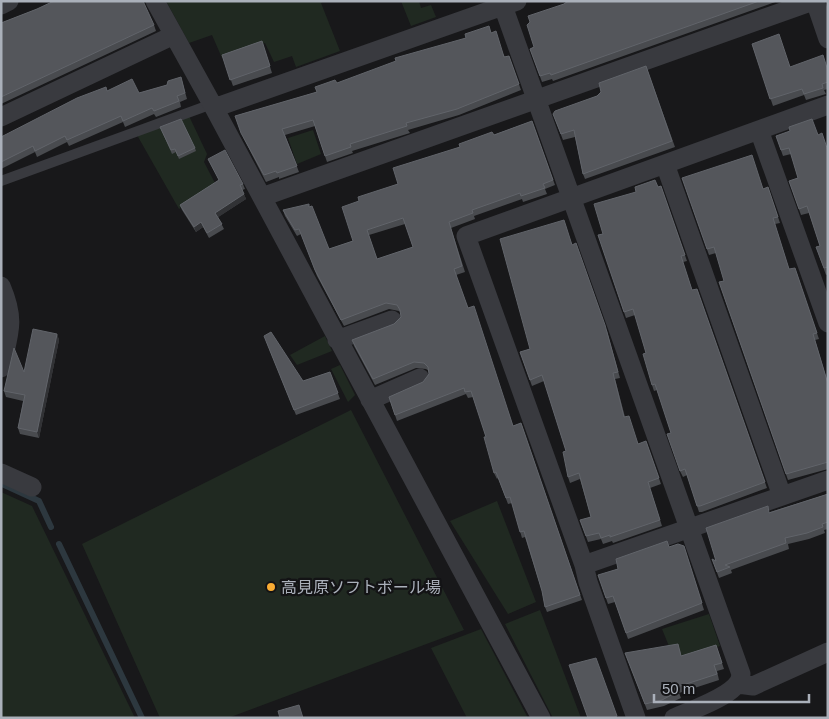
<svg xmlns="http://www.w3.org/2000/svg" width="829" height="719" viewBox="0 0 829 719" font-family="Helvetica,'Noto Sans JP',sans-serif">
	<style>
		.green { fill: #202921 }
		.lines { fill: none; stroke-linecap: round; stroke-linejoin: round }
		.stream { stroke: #2d383f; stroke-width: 6 }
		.service { stroke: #393a3f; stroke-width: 10 }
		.minor { stroke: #393a3f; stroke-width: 19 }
		.wall { fill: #494b4f; fill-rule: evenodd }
		.shaded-wall { fill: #313235 }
		.building { fill: #54565b; stroke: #61646a; fill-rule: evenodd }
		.poi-dot { fill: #f8ac33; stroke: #131315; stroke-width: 2 }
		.labels { text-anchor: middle; stroke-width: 4.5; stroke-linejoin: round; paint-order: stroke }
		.poi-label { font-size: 16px; fill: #aab0ba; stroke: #131315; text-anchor: start }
	</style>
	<rect width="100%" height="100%" fill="#18181a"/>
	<path class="green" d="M166 1H324L321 3 340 51 296 67 292 56 274 62 265 43 222 58 212 35 189 43Z
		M401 1H419L421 8 431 5 436 17 411 26Z
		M189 116 207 154 204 162 216 185 179 209 137 135Z
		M313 130 321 154 297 164 288 138Z
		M325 336 332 351 297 365 290 355Z
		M340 365 355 395 348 402 331 369Z
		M351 410 464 630 228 718H160L82 544Z
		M1 492 32 506 135 718H1Z
		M497 501 536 602 508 614 450 521Z
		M540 610 581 718H553L505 624Z
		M709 614 720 646 675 661 662 629Z
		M481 629 528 718H467L431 648Z"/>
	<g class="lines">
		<path class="stream" d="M2 484 39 501 51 527
			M59 544 142 718"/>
		<path class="service" d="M1 181 212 104"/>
		<path class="minor" d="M155 1 212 104 541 718
			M815 1 828 39
			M1 5 9 1
			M503 6 741 674C741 695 690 710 674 718
			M214 108 517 1
			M1 117 174 35
			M759 130 828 323
			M665 164 782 496
			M262 197 813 1
			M1 286C16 321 9 333 1 368
			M337 340 392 320
			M370 400 420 378
			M1 473 32 487
			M584 565 828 480
			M738 684 753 686 828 652
			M636 718 588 582 584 565 466 236 828 105"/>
	</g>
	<path class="wall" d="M568 1H778L553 81 552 79 542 82 530 49 534 47 564 4Z
		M37 9 154 25 156 31 1 104V23Z
		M491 33 505 57 509 56 521 90 459 115 408 130 410 133 352 151 353 153 327 162 315 126 285 135 299 172 279 179V177L266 182 244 139 235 116 317 92 337 83Z
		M262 41 272 73 233 86 222 55Z
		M752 44 791 67 828 70V89L824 90 826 94 806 100 804 95 773 106Z
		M646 66 675 147 585 179 583 174 575 137 563 140 553 114 597 96Z
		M181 77 187 99 180 102 181 107 156 117 154 114 125 127 123 122 69 146 67 142 37 157 35 152 1 169V137L107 91 139 93 167 85Z
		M532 121 555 185 545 189 547 194 523 202 522 199 474 216 475 219 451 228 465 272 456 275 468 308 513 426 521 423 582 600 547 612 545 607 542 591 525 537 522 538 512 503 508 504 498 478 497 479 494 473 486 437 473 397 468 398 466 394 397 421 389 397 423 382 429 374V371L426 369 416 368 375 385 354 346 352 340 394 324 401 317V313L399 311 389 309 344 326 317 276 301 234 297 236 285 216 283 210 310 207 329 249 353 241 359 201 398 184 460 147ZM405 224 413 247 377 259 369 235Z
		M160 127 195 148 196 151 179 159 176 152 172 154Z
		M818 135 828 151V274L826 275 816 247 820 246 809 213 801 215 789 181 798 178 791 154 783 156 776 136Z
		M208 159 243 184 245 189 242 190 246 199 218 217 224 229 209 238 203 227 196 232 182 210 180 205 219 180Z
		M682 178 763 189 768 187 780 223 775 224 789 269 797 274 819 339 815 340 828 383V469L788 480 719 282 724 281 716 253 709 255Z
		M661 186 687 261 683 262 692 290 697 289 767 488 702 512H699L687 475 683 477 680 471 671 433 657 390 654 391 652 385 646 353 635 315 626 318 598 235 603 234 658 187Z
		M607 331 620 378 615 379 625 417 638 444 646 441 661 484 650 488 662 526 613 543 612 541 603 544 601 539 588 542 580 520 591 517 580 479 570 483 568 477 566 451 544 381 532 386 520 352 530 349Z
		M57 334 59 340 39 438 20 434 18 428 23 401 6 397 4 391 24 372Z
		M266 341 303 381 330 372 340 399 296 415Z
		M828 494V529L824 530 825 533 809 539 788 544 789 549 731 570 732 573 719 578 712 559 716 561 770 512Z
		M684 546 704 610 628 639 615 602 608 604 598 575 618 569 669 547Z
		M716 645 724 669 717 671 719 680 679 693 681 698 664 706 647 710 625 653 680 650 681 656Z"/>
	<path class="shaded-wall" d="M244 194 246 199 217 218 215 213Z
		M201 222 203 227 196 232 194 227Z
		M57 334 59 340 39 438 37 432Z
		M613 373 615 379 626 423 624 417Z"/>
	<path class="building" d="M54 1H143L154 25 1 97V23L37 9Z
		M568 1H759L551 75 550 73 540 76 530 49 534 47 527 25 530 22 528 16 564 4Z
		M489 26 491 33 496 31 504 57 509 56 519 84 457 109 406 123 407 126 350 144 351 147 325 156 313 120 282 129 297 166 277 173 276 171 264 175 241 133 235 116 317 92 315 87 335 80 337 83 396 61 395 58 466 38 465 34Z
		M779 34 790 67 823 55 828 71V82L822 84 823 88 804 94 802 89 770 99 752 44Z
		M262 41 270 66 230 80 222 55Z
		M646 66 672 141 583 174 574 130 561 134 553 114 555 111 597 96 601 92 599 83Z
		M181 77 185 93 177 96 179 101 154 111 152 108 123 121 121 116 67 140 65 136 35 151 33 146 1 162V137L77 98 106 87 107 91 132 79 139 93 167 85 168 81Z
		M181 119 195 148 178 156 175 149 171 150 160 127Z
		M812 119 818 135 822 133 828 151V267L824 268 816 247 820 246 807 206 799 209 789 181 798 178 789 148 781 150 776 136 790 131 789 127Z
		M532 121 553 180 543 184 545 188 521 196 520 193 472 210 473 213 449 222 462 266 454 269 468 308 474 306 513 426 521 423 580 595 545 607 542 591 524 531 520 532 510 497 506 498 496 472 494 473 484 437H486L471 391 465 392 464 388 395 415 389 397 423 382 429 374 428 367 424 363 414 362 373 379 352 340 394 324 401 317 400 310 397 305 386 303 341 320 315 270 299 229 295 230 283 210 309 204V207L312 206 329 249 353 241 342 207 359 201 358 197 398 184 393 168 460 147 459 144 492 132 494 135ZM403 218 413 247 377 259 367 230Z
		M225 150 243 184 240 185 244 194 215 213 222 224 207 233 201 222 194 227 180 205 219 180 208 159Z
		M752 155 763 189 768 187 778 217 773 218 789 269 795 268 817 333 813 334 828 384V462L786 474 719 282 724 281 714 247 707 249 682 178Z
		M655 180 658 187 661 186 685 255 681 256 692 290 697 289 765 482 700 506H697L685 469 680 471 667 434 671 433 655 384 652 385 643 354 646 353 633 309 624 312 598 235 603 234 594 204 636 192 635 187Z
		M564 220 572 245 576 243 605 325 618 372 613 373 624 417 629 416 638 444 646 441 659 478 648 482 660 520 610 537V535L601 538 599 533 586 536 580 520 591 517 579 473 568 477 563 452 566 451 542 375 530 380 520 352 530 349 500 239Z
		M33 329 57 334 37 432 18 428 25 395 4 391 14 348 24 372Z
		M271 332 303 381 330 372 338 393 294 410 264 336Z
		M828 494V522L822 524 823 527 807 533 785 538 786 543 725 565 730 567 717 572 712 559 716 561 706 528 768 506 769 513Z
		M667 541 669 547 678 544 684 546 702 603 626 633 613 596 606 598 598 575 618 569 616 559Z
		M678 644 681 656 716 645 722 663 714 665 717 674 677 687 679 691 662 700 645 704 625 653Z
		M596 658 617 716 613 718H588L569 665Z
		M299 705 303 718H280L278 711Z"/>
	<circle class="poi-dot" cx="271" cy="587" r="5"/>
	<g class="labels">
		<g class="poi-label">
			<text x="281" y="593">高見原ソフトボール場</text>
		</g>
	</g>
	<rect width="829" height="719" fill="none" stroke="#aab0ba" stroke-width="5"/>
	<path d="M654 694v8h155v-8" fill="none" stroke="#aab0ba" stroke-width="2.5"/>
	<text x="662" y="694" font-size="15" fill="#aab0ba" stroke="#131315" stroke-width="4" paint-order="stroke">50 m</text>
</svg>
